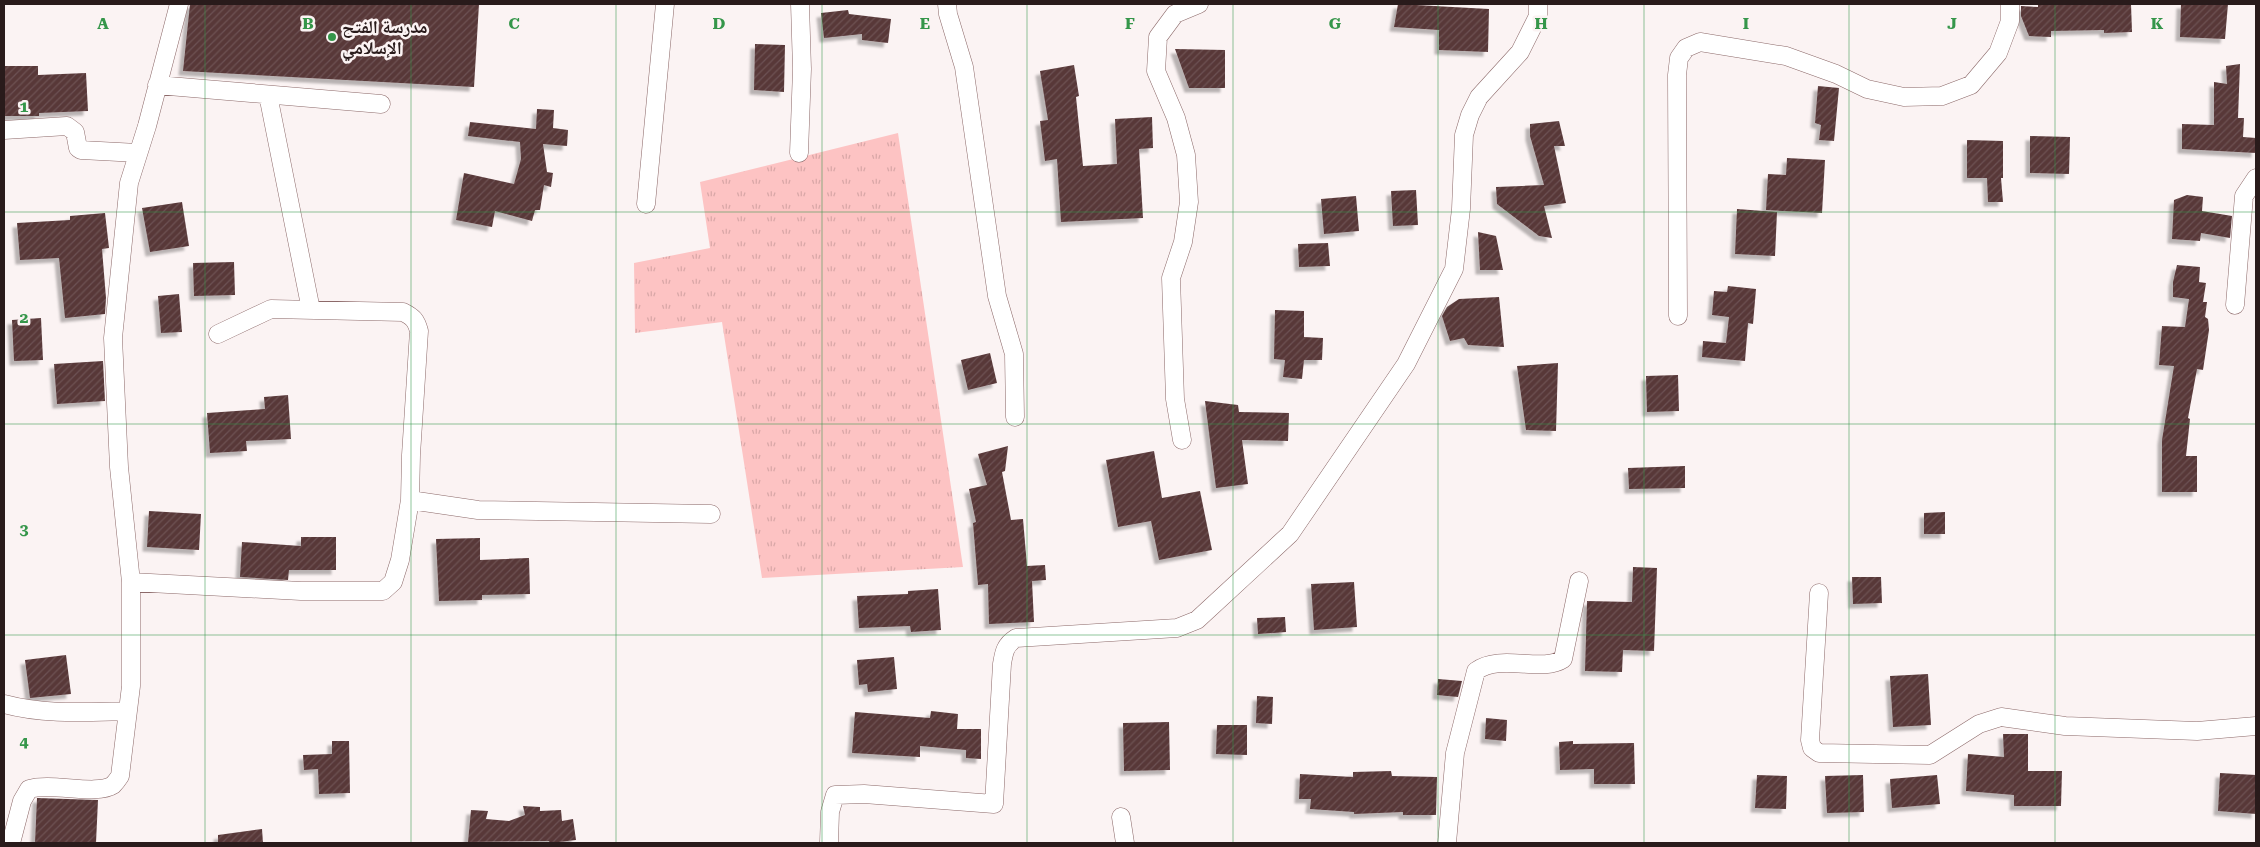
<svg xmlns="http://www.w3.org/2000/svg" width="2260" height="847" viewBox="0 0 2260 847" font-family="'Roboto Serif','Noto Naskh Arabic',serif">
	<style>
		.grass { fill: url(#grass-tufts) }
		.building { fill: url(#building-hatch); filter: url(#shadow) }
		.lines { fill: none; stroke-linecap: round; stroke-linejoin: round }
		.street-casing { stroke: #8c6969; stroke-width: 19 }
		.street { stroke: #fff; stroke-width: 18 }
		.grid { fill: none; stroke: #35964a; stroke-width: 1; stroke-opacity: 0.55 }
		.poi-dot { fill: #35964a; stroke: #fbf3f3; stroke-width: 2 }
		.labels { text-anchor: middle; stroke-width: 5; stroke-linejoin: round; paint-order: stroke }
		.poi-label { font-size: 18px; font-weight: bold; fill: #291b1b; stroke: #fbf3f3; text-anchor: start }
		.grid-label { font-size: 16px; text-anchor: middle; font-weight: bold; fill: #35964a; stroke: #fbf3f3; stroke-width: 5; stroke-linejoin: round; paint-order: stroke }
	</style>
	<defs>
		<pattern id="grass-tufts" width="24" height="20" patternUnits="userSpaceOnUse" patternTransform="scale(1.25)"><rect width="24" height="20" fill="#fdc3c3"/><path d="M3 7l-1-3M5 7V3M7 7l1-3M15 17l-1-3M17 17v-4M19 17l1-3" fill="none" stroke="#d9a7a7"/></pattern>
		<pattern id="building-hatch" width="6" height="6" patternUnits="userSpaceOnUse" patternTransform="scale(1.25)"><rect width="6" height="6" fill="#583839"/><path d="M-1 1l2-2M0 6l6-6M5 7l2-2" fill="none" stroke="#6d5253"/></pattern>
		<filter id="shadow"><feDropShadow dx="-4.5" dy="4.5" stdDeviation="1" flood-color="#0004"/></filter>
	</defs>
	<rect width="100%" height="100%" fill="#fbf3f3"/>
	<path class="grass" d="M898 133 963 567 762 578 722 322 635 333 634 263 710 248 700 182Z"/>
	<path class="building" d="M190 4H479L474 87 183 71Z
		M1398 4 1489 9 1488 52 1439 50V30L1394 27Z
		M2038 4H2131L2132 32 2104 33V30L2051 31V37L2029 36 2021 16V6L2038 7Z
		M2181 4H2228L2225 39 2180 37Z
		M848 10 849 14 891 19 888 43 862 40V34L824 38 821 13Z
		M755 44 785 45 784 92 754 90Z
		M1175 49 1225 50V88H1189Z
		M2240 64 2238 118H2244L2243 137 2256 138V153L2182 149V124L2214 125V82L2227 84 2226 66Z
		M1074 65 1079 96 1076 97 1083 166 1117 164 1115 119 1152 117 1153 148 1139 149 1143 218 1061 222 1057 159 1045 161 1040 121 1048 120 1040 71Z
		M4 66H38V75L86 73 88 111 39 113V116H4Z
		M1818 86 1839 88 1834 141 1819 140 1821 125 1815 123Z
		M537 109 554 110 553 128 568 130 567 146 543 144 547 172 553 173 551 187 544 185 540 210H535L532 221 495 211 492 227 456 220 464 173 514 184 521 159 520 142 468 136 470 122 536 129Z
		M1559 121 1565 146H1554L1566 203 1544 206 1552 238 1539 236 1497 204 1496 187 1544 185 1530 136V124Z
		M2030 136 2070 137 2069 174 2030 173Z
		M1967 140 2003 141V178H2001L2003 202H1988L1987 178H1967Z
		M1787 158 1825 160 1822 213 1766 210 1768 174 1786 175Z
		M1416 190 1418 225 1393 226 1391 191Z
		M2187 195 2203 197 2202 211 2232 216 2230 238 2201 233 2200 241 2172 239 2174 200Z
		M1356 196 1359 231 1324 234 1321 199Z
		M182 202 189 246 150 252 142 208Z
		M1737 209 1777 212 1775 256 1735 254Z
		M105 213 109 248 102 249 106 298 105 314 65 318 59 258 20 260 17 223 70 220V216Z
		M1478 232 1496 236 1503 270H1480Z
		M1328 243 1330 266 1299 267 1298 244Z
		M234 262 235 295 194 296 193 263Z
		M2177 265 2200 267 2199 282 2206 283 2203 302H2207L2205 317 2208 319 2209 330 2203 370 2197 369 2188 418 2190 419 2186 456H2197V492H2162V440L2174 366 2159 365 2162 326 2185 327 2189 299 2173 297V282Z
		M1728 286 1756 289 1753 324 1748 323 1745 361 1702 357 1703 341 1726 343 1729 317 1712 315 1714 291 1727 292Z
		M179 294 182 332 161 333 158 296Z
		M1499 297 1504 347 1468 345 1464 338 1450 341 1442 316 1447 307 1459 299Z
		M1275 310 1304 311V337L1323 338 1322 360H1304L1302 379 1283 377 1285 360 1274 359Z
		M41 318 43 360 14 361 12 320Z
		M990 353 997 383 968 390 961 360Z
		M103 361 105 401 57 404 54 364Z
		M1558 363 1556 431 1526 430 1517 366Z
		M1678 375 1679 411 1647 412 1646 376Z
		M288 395 291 439 246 441 247 451 210 453 207 413 265 409 264 397Z
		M1205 401 1238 405 1239 412 1289 413 1288 441 1242 440 1248 484 1216 488Z
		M1008 446 1005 471 1002 472 1011 520 1023 519 1027 566 1045 565 1046 580 1032 581 1034 622 989 624 988 584 978 585 973 523 976 522 969 489 987 485 978 454Z
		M1154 451 1162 498 1200 491 1212 550 1159 560 1151 521 1118 527 1106 460Z
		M1685 466V488L1629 489 1628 468Z
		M149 511 201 514 199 550 147 547Z
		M1945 512V534H1924V513Z
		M301 537H336V570H289L288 580 240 577 242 542 301 546Z
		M480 538V560L529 558 530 594 482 595V600L439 601 436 539Z
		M1633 567 1657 568 1654 651 1623 650 1622 672 1585 671 1587 601 1632 602Z
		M1852 577H1881L1882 603 1853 604Z
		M1354 582 1357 627 1314 630 1311 584Z
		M938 589 941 630 911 632 910 626 859 628 857 596 908 594V591Z
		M1285 617 1286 632 1258 634 1257 618Z
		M66 655 71 694 30 698 25 660Z
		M894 657 897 689 868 692 867 684 859 685 857 660Z
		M1928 674 1931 725 1893 727 1890 676Z
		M1438 679 1462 681 1458 697 1437 695Z
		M1257 696 1273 697 1272 724 1256 723Z
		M931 711 958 714 957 729H981V759L966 758V750L920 746V757L852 753 855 712 930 718Z
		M1486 718 1507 720 1506 741 1485 739Z
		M1169 722 1170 770 1124 771 1123 723Z
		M1217 725H1247V755L1216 754Z
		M2003 734H2028V771H2062L2061 806H2014V795L1966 791 1968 754 2004 757Z
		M332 741H349L350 793 319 794 318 769 304 770 303 755 332 754Z
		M1573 741V744L1634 743 1635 784H1594V769L1560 770 1559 742Z
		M1391 771 1392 776 1437 777 1436 815H1403V812L1354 814V812L1310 809 1311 799H1299L1300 774 1353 777V772Z
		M2220 773 2256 775V814L2218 811Z
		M1757 775 1787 776 1786 809 1755 808Z
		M1863 775 1864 812 1827 813 1825 776Z
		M1937 775 1940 804 1892 808 1890 779Z
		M37 798 98 800 96 843H35Z
		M523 806 540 807V811L561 810 562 821 573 819 576 840 550 843 549 841 468 842 471 810 488 811 486 819 509 821 525 815Z
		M262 829 263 843H218V835Z"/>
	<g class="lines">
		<defs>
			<path id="street" d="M947 4 948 14 964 67 997 296 1014 354 1015 417
				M157 85 381 104
				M268 95 311 310
				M4 130 67 126 75 132 78 148 81 150 138 153
				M799 153 802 69 800 4
				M646 204 665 4
				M2235 305 2244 196 2256 178
				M1678 316 1677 75 1679 58 1686 48 1700 42 1786 56 1836 74 1867 89 1904 97 1942 96 1971 85 1998 53 2010 21V4
				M1182 440 1175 399 1171 278 1183 242 1189 202 1186 155 1176 118 1156 71 1158 37 1175 14 1199 4
				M410 500 478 510 711 514
				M131 582 301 591H383L393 582 400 560 410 500 411 455 419 331C416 320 413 317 403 312L271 309 218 334
				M1819 593 1810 740 1812 748 1819 753 1930 755 1979 724 2001 717 2065 726 2197 731 2256 726
				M4 704C45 715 85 712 128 711
				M1121 817 1125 843
				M11 843 22 801 29 789C52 782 96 796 113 785 115 783 118 779 120 776L131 686V582L119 467 113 338 129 183 147 126 179 4
				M829 843 830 812 835 795 864 794 994 804 1002 664C1004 652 1005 645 1016 638L1177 628 1197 620 1290 534 1406 364 1454 269 1461 209 1464 135 1470 115 1479 97 1520 52 1538 16V4
				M1447 843 1455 753 1476 671C1500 653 1542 673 1563 659L1579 581"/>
		</defs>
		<use href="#street" class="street-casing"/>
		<use href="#street" class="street"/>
	</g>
	<path class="grid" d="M205 4V843M411 4V843M616 4V843M822 4V843M1027 4V843M1233 4V843M1438 4V843M1644 4V843M1849 4V843M2055 4V843M4 212H2256M4 424H2256M4 635H2256"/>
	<circle class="poi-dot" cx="332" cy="37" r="5"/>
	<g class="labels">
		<g class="poi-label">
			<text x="342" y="33">مدرسة الفتح<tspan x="342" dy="21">الإسلامي</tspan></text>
		</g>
	</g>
	<g class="grid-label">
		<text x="103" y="29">A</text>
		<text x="308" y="29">B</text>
		<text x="514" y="29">C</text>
		<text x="719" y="29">D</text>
		<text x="925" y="29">E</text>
		<text x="1130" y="29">F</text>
		<text x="1335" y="29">G</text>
		<text x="1541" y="29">H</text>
		<text x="1746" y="29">I</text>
		<text x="1952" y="29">J</text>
		<text x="2157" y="29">K</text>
		<text x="24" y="112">1</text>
		<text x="24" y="323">2</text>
		<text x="24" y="535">3</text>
		<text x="24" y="747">4</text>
	</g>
	<rect width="2260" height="847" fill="none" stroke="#291b1b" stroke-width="10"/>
</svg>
